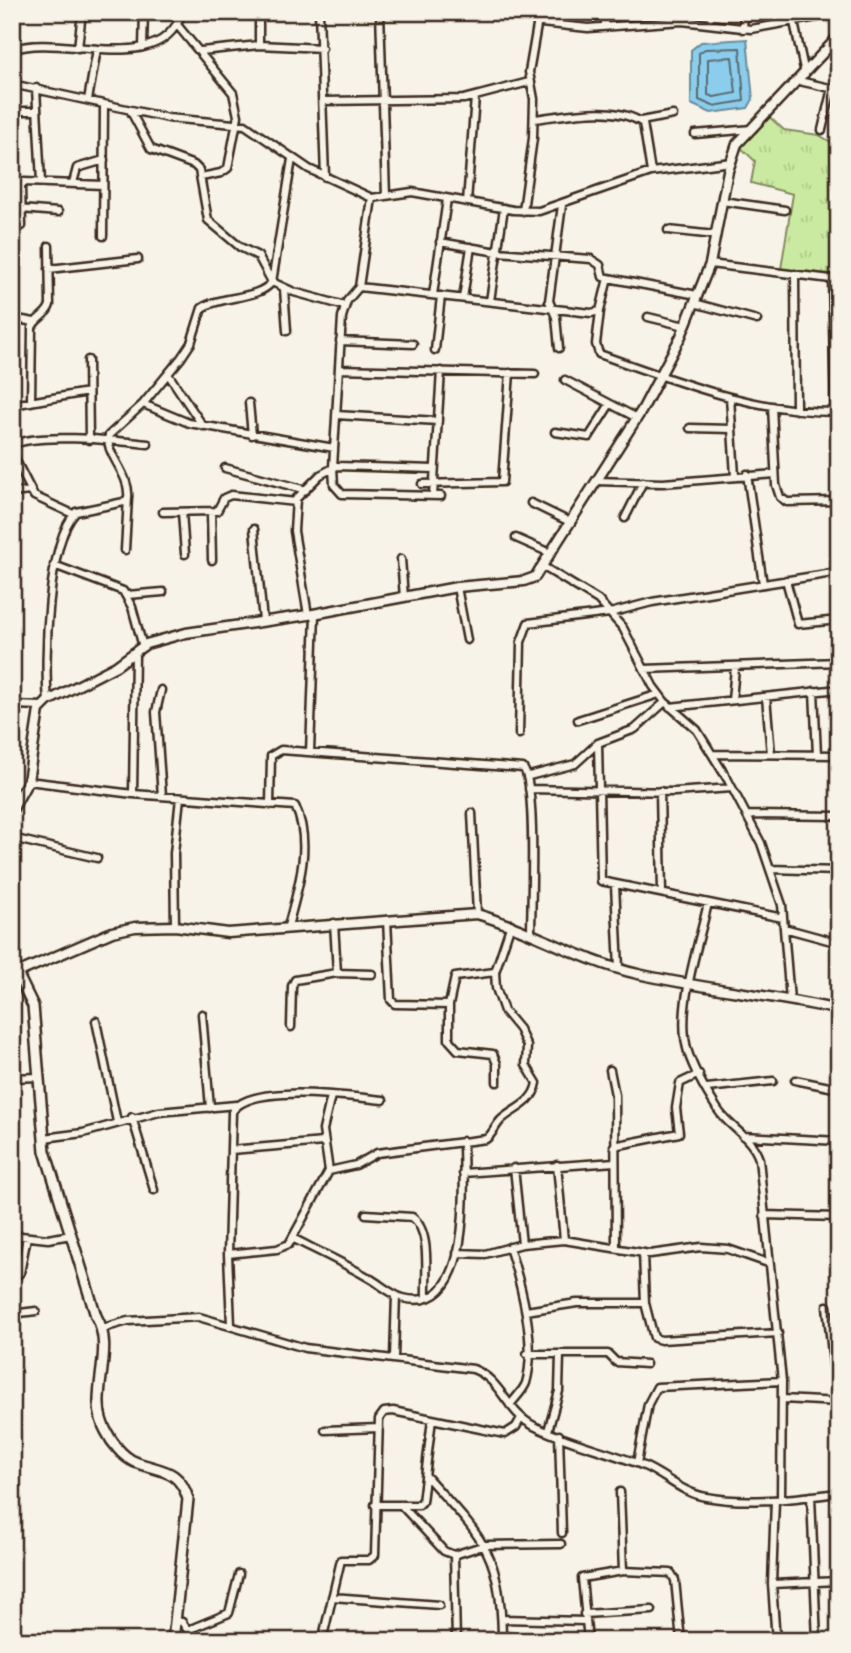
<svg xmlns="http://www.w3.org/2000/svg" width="851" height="1653" viewBox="0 0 851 1653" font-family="Sriracha,sans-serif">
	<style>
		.grass { fill: url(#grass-tufts); stroke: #838a60; stroke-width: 2 }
		.water { fill: #8acdec; stroke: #6a8c9a; stroke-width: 2 }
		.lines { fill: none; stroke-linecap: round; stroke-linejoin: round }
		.shore { stroke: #5b6b70; stroke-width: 2 }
		.minor-casing { stroke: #3b2a1e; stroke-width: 11 }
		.tertiary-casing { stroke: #3b2a1e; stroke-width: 13 }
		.secondary-casing { stroke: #3b2a1e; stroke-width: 14 }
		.minor { stroke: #f7f3e8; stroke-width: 6 }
		.tertiary { stroke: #f7f3e8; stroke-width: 8 }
		.secondary { stroke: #f7f3e8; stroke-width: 9 }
	</style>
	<defs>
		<pattern id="grass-tufts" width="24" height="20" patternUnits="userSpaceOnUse" patternTransform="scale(1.75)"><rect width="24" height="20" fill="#cbeaa1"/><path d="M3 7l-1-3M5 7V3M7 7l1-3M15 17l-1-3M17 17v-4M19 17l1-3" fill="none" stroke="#afc98a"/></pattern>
	</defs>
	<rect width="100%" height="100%" fill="#f7f3e8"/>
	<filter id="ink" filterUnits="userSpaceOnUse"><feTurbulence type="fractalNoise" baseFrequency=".0143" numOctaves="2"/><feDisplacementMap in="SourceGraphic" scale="14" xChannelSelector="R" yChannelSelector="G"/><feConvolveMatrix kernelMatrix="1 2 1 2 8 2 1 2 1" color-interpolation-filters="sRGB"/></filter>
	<g filter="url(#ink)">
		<path class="grass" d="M766 114 784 130 819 135 839 147V275L781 269 793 194 751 183 755 161 737 144 757 131Z"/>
		<path class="water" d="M747 39 753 99 748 108 711 113 691 104V50L701 42Z"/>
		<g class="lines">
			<path class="shore" d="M740 48 744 101 713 106 699 100V53L705 49Z
				M732 57 736 93 714 97 708 95V59Z"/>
			<defs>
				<path id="minor" d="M319 12 325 177
					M380 12 386 196
					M535 12 541 23 588 28 682 21 751 29 839 13
					M794 22 805 74
					M178 26 233 93 238 116 228 168 221 173 201 177
					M605 26V12
					M743 29 744 12
					M259 45V12
					M143 47 144 12
					M78 48 82 12
					M12 50C60 31 161 80 182 12
					M201 51 259 45 322 48
					M799 81 839 90
					M12 84 168 118 245 125 309 169 372 198 412 192 513 210 539 211 651 172 732 162
					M36 88 41 182
					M88 100 97 49
					M324 101 464 99 529 82
					M130 110 151 149 194 165 199 170 208 220 240 247 258 256 272 282 294 292 345 306
					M12 111H37
					M534 119C568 115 614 104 643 123L651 172
					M641 121 673 115
					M822 130 832 88
					M695 134 752 129
					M73 183 77 168 104 160
					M372 198 359 287 347 301 342 317 333 467 334 485 342 494 441 496
					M722 201 785 210
					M467 202 475 97
					M21 209 58 212
					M523 211 533 138 534 99 529 72 538 20
					M22 226 21 187 24 182 103 185
					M668 230 715 235
					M103 236 104 104
					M440 242 497 252 591 259 600 265 603 277 697 295
					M710 264 839 280
					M49 269 138 259
					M795 274 796 410
					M832 279 837 501
					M359 287 591 313 600 311 608 278
					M284 289 287 331
					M433 295 447 199
					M463 298 471 247
					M490 301 504 208
					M694 303 757 320
					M600 311 596 344 599 354C676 381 756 413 839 412
					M648 317 685 326
					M12 318 34 322
					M340 341 413 344
					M559 348 556 317 549 301 562 205
					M435 350 441 296
					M88 360 89 440
					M339 369 535 374
					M168 374 203 426
					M565 380 637 418
					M730 397 735 476
					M31 402 32 328C35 318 47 316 50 305L49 246
					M249 403 252 435
					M143 404 189 423 334 448
					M12 405 88 392
					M772 406 776 485 780 497 787 502 839 501
					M336 415 438 421
					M690 428 732 429
					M555 432 589 437 610 404
					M12 445C38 432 118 441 148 444
					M12 453 34 496 73 514
					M225 468 306 490
					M747 474 763 584
					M596 481 663 483 775 474
					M422 484 502 482 510 373
					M12 493 30 491
					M433 496 441 371
					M531 503 570 522
					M163 512 217 511 224 498 231 495 296 502
					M182 512 185 554
					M211 512 212 560
					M625 518 643 482
					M254 529 263 621
					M516 538 550 553
					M125 550 128 498
					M401 559 404 597
					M54 565 123 591 132 607 143 647
					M542 566 598 600 623 628 653 686 665 702 697 730 728 780 761 843 782 905 790 1000
					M786 580 798 624 839 620
					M457 587 467 640
					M127 595 163 592
					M308 615 294 531 296 499 320 475 337 466 434 469
					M644 669 839 662
					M161 690 156 712 162 796
					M814 691 817 755
					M766 697 771 754
					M732 700 735 668
					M48 701C44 659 47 542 76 512L124 502 128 498C131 474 103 452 109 435L143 404 181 358 191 343 202 308C222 295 258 300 272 282L292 159
					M12 705 43 706
					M670 707 839 689
					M578 720 659 694
					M519 734 521 642 528 623 610 613 652 602 839 572
					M598 743 601 881 783 918
					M310 752 315 614
					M712 754 839 755
					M529 776 575 764 598 743 635 729 665 702
					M28 781 133 794 295 806C313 843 298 889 288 926
					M529 789 674 792 732 788
					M660 791 662 893
					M133 794 135 653
					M270 805 271 756 281 750 523 768C537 783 531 906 531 933
					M472 813 477 914
					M747 815 839 816
					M12 838 97 858
					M770 869 839 871
					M615 885 619 968
					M708 903C699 944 675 1011 688 1052 694 1071 707 1093 718 1110 730 1128 752 1137 759 1159L782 1381 781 1499
					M387 920 391 1000 395 1004 449 1005
					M334 923 337 973
					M175 926 174 853 180 798
					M784 928 839 943
					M495 972 455 977 449 1005V1040L458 1050 493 1054 497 1064V1082
					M202 1014 210 1108
					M96 1021 117 1122
					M291 1027 292 986 295 980 337 973 372 974
					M610 1070 615 1095 616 1248
					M12 1078 39 1077
					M795 1080 839 1089
					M707 1088 773 1081
					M132 1117 154 1190
					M743 1136 839 1141
					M44 1138 83 1133 159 1112 236 1105
					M614 1146 679 1133 676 1108 680 1083 699 1074
					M231 1150 323 1142
					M557 1165 564 1240
					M514 1168 522 1244
					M329 1171 323 1130 331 1096
					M463 1173 615 1162
					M366 1214 412 1217C432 1231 425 1275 426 1297
					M764 1215 839 1217
					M12 1235 48 1239 71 1235
					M294 1239C320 1252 346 1264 371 1279 381 1285 392 1295 403 1298 475 1317 463 1181 463 1141
					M509 1247C521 1284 537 1345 526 1383 523 1391 515 1398 510 1405
					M457 1253 485 1254 522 1244 564 1240 650 1254 701 1247 728 1249 768 1263
					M643 1253 645 1303 654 1338 661 1340 778 1333
					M228 1254 277 1249 289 1244 329 1171 356 1165 377 1153 486 1139C493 1134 495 1126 501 1120 514 1108 533 1104 537 1083L526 1065 527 1046 519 1029 504 1011 496 988 495 972 511 924
					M12 1277 20 1273 27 1237
					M827 1306 837 1402
					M526 1311 577 1303H645
					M12 1314 36 1311
					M231 1325 228 1254 232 1112C250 1082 350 1097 383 1100
					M103 1328 128 1321 199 1317 305 1348 473 1369C502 1380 506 1412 534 1426 568 1443 608 1451 644 1466 665 1475 682 1493 706 1497 750 1505 794 1498 839 1493
					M527 1354H608L616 1362 646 1364
					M394 1358 396 1295
					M782 1399 839 1402
					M325 1430 379 1428
					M548 1431 559 1391 560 1354
					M559 1435 562 1533
					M637 1463 648 1404 657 1387 782 1381
					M426 1476C480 1536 500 1549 502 1634
					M620 1492 623 1571
					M811 1496 817 1641
					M775 1500 772 1584 776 1641
					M375 1505H419L422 1502 432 1419
					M401 1505 444 1551 454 1555 485 1545 561 1544
					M454 1555 456 1641
					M772 1584 839 1581
					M332 1597 439 1605
					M584 1614 652 1610
					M502 1619 585 1621
					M176 1621 182 1622 195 1641
					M188 1630 229 1613 239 1574
					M322 1641 341 1560H369L375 1555 379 1419 384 1412 393 1411 505 1434 516 1427 521 1418
					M588 1641 582 1578 623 1571 671 1573 675 1580 681 1641"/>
				<path id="tertiary" d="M12 810 28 781 39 710 48 701 116 666 146 644 186 633 308 615 457 587 524 581 535 577 642 410 681 336 710 264 728 171 737 144 839 36
					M17 973 112 932 135 927 175 926 228 933 477 914C532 930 581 961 638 974 704 989 772 995 839 1010"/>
				<path id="secondary" d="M12 963 33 1006 45 1151 96 1316C117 1352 86 1396 106 1431 112 1443 123 1457 135 1462 161 1472 179 1468 188 1499L173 1641"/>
			</defs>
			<use href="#minor" class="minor-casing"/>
			<use href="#tertiary" class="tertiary-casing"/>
			<use href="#secondary" class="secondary-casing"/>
			<use href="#minor" class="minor"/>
			<use href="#tertiary" class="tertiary"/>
			<use href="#secondary" class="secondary"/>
		</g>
	</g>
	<rect width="851" height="1653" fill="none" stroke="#f7f3e8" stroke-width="42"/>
	<rect x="21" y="21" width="809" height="1611" fill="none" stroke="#3b2a1e" stroke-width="2.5" filter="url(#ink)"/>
</svg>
